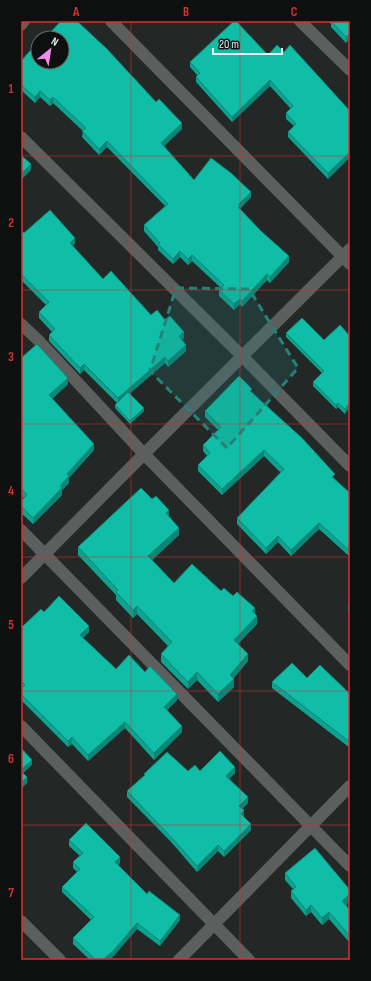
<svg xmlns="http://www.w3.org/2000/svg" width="371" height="981" viewBox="0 0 371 981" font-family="'Sofia Sans Condensed',sans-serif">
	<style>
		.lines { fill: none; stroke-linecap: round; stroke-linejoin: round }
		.minor { stroke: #5c5f5e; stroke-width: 12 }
		.wall { fill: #0ea390 }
		.shaded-wall { fill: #0b8575 }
		.building { fill: #10bea7; stroke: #0b8575 }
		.marked { fill: #25827b; fill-opacity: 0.2; stroke: #25827b; stroke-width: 3; stroke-dasharray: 8 5; stroke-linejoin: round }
		.grid { fill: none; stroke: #d73232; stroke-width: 1; stroke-opacity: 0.55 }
		.neatline { fill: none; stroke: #d73232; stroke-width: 1.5 }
		.grid-label { font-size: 13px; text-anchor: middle; font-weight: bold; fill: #d73232 }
	</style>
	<rect width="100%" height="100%" fill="#232827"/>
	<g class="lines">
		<path class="minor" d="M111 21 350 264
			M300 21 350 70
			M21 25 24 21
			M21 137 243 357 350 466
			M21 324 38 340 144 454 350 665
			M21 530 350 866
			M21 578 144 454 350 249
			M21 726 249 960
			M21 921 60 960
			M179 960 350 786"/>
	</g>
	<path class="wall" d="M328 21H350L346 43 331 27V24Z
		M284 52 350 111V157L328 179 288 137V132L294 126 286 119V113L291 109 270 86 232 122 196 82V77L197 75 190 67V62L268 55Z
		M21 61 156 102 182 129 164 146 194 180 251 197 240 209 289 262 270 283 267 280 242 307 240 304 234 310 219 296V290L221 288 192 261 188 265 180 257 173 264 158 250V247L144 231V225L165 206 107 147 99 155 82 137 83 131 53 103 50 106 40 97 35 103 21 90Z
		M21 230 24 233 75 243 73 246 103 279 151 315 165 320 184 338 182 340 186 351 168 367 165 363 130 393 144 411 130 424 115 408V405L117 403 84 370 80 374 49 341V335L52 332 39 318V312L46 305 21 280Z
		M286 333 324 340 350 336 345 414 338 407 336 409 313 386V382L322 373 286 337Z
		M21 358 68 384 52 399 94 450 69 478V483L62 490V495L33 524 21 513V501L24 498 21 495Z
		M252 392 335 479 350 493V557L319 529 291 556 278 542 266 554 237 524V518L281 473 264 456 222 495 198 471V465L207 456 203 451V445L218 430 205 417V411Z
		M169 517 179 535 152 560 174 583 221 591 233 596 255 614 257 624 238 644 248 661 233 679 234 687 218 702 197 680 188 689 161 662V654L168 646 137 614 133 618 116 600V595L78 555V547Z
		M350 604V613L348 611V605Z
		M44 612 89 632 83 638 116 669 145 672 177 700 167 710 182 732 154 760 125 728 88 761 72 744 68 747 21 700V689L22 688 21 687V625L23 626Z
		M307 678 350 694V748L272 688V682Z
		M200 771 235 773 229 779 248 803 242 809 244 817 251 830 224 857 218 851 197 872 172 843 127 797V791L144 776V774Z
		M69 840 120 863 118 865 147 894 180 920 160 946 137 929 109 960H90L73 944V938L91 920 62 892V887L77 872 73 868V862L80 856 69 846Z
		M285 873 350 890V901L346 905 350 910V943L329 919 322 925 311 912 306 916 291 898V891L293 889 285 880Z"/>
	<path class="shaded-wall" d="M350 34V39L346 43V37Z
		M270 80V86L232 122V117Z
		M40 91V97L35 103V97Z
		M53 97V103L50 106V100Z
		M182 123V129L161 149V143Z
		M107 141V147L99 155V149Z
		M350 152V157L328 179V173Z
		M31 164V170L21 180V174Z
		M251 192V197L240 209 238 213 239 204Z
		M75 238V243L70 249V243Z
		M180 251V257L173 264V259Z
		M192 255V261L188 265V259Z
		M289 256V262L270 283V277Z
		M267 274V280L242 307V301Z
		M240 299V304L234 310V304Z
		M184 332V338L179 342V336Z
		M186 345V351L168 367V361Z
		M165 357V363L118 404V398Z
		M84 364V370L80 374V368Z
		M68 378V384L49 402V395Z
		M338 403V407L336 409V405Z
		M350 403V407L345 414V409Z
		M144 408V411L130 424V421Z
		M94 444V450L69 478V483L62 490V495L33 524V518L60 486 67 474Z
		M264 450V456L222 495V489Z
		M169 510V518L166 513Z
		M319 523V529L291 556V550Z
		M179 528V535L148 564V556Z
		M278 536V542L266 554V548Z
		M137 606V614L133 618V610Z
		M255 608V616L252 611Z
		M257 616V624L234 648V640Z
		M89 626V632L80 641V635Z
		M248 654V661L231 681 234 679V687L218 702V694L230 675Z
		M197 672V680L188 689V682Z
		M177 694V700L164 713V707Z
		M125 722V728L88 761V755Z
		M182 726V732L154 760V753Z
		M72 737V744L68 747V741Z
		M32 760V765L21 775V770Z
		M235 767V773L226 782V776Z
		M27 777V783L21 789V783Z
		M248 797V803L239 812V806Z
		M244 810V816L241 820V814Z
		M251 824V830L224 857V851Z
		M218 845V851L197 872V866Z
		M120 857V863L115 868V862Z
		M350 894V901L342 908V901Z
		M311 905V912L306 916V910Z
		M329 912V919L322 925V918Z
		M180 915V920L160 946V941Z
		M137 923V929L114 956 109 960H103Z"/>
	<path class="building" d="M61 21H77L107 49 156 102 159 99 182 123 161 143 194 180 211 158 231 173 251 192 239 204 240 206 238 207 261 231 289 256 270 277 267 274 242 301 240 299 234 304 219 290 224 285 192 255 188 259 180 251 173 259 158 244 160 243 144 225 168 204 107 141 99 149 82 131 86 128 53 97 50 100 40 91 35 97 21 85V61L38 42V62H62V38H45Z
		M234 21H236L268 55 277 45 284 52 290 45 350 111V152L328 173 288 132 296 124 286 113 293 106 270 80 232 117 196 77 200 73 190 62Z
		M331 21H350V34L346 37Z
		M21 155 31 164 21 174Z
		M50 210 75 238 70 243 103 279 111 271 151 315 157 310 165 320 170 316 184 332 179 336 186 345 168 361 165 357 118 398 84 364 80 368 49 335 55 329 39 312 49 302 21 274V230L24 233Z
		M302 318 324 340 340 325 350 336V403L345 409 338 403 336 405 313 382 324 371 286 333Z
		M37 344 68 378 49 395 94 444 67 474 69 476 60 486 62 488 33 518 21 506V501L27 495 21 488V358Z
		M239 376 252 389 250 391 302 438 335 474 332 477 350 493V551L319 523 291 550 278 536 266 548 237 518 284 469 264 450 222 489 198 465 210 453 203 445 221 427 205 411Z
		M128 392 144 408 130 421 115 405Z
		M141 488 152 499 156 496 169 510 166 513 179 528 148 556 174 583 192 564 221 591 224 588 233 596 237 592 255 608 252 611 257 616 234 640 248 654 230 675 234 679 218 694 197 672 188 682 161 654 172 642 137 606 133 610 116 592 118 590 78 547Z
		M59 596 89 626 80 635 116 669 129 655 145 672 150 666 177 694 164 707 182 726 154 753 125 722 88 755 72 737 68 741 21 694V689L25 685 21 681V625L23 626 41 609 44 612Z
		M292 663 307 678 320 665 350 694V742L272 682Z
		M21 748 32 760 21 770Z
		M220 751 235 767 226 776 248 797 239 806 244 810 241 814 251 824 224 851 218 845 197 866 172 838 127 791 145 775 144 774 167 752 188 771 195 765 200 771Z
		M21 771 27 777 21 783Z
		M86 823 120 857 115 862 147 894 149 891 180 915 160 941 137 923 114 950 103 960H96L73 938 94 917 62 887 80 869 73 862 83 853 69 840Z
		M315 848 350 890V894L342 901 350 910V936L329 912 322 918 311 905 306 910 291 891 296 887 285 873Z"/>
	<path class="marked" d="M176 288 249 289 298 368 227 448 150 371Z"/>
	<path class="grid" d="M131 21V960M240 21V960M21 156H350M21 290H350M21 424H350M21 557H350M21 691H350M21 825H350"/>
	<rect width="371" height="981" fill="none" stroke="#0e100f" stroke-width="44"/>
	<g transform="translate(50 50) rotate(30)"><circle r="19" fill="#0e100f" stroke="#666867"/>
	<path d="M0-3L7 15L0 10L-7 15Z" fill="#f589ee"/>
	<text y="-6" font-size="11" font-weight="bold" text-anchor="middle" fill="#e9edec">N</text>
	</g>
	<path d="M213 48v6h69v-6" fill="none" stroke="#e9edec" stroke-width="2"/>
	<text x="219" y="48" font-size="12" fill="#e9edec" stroke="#0e100f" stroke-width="3" paint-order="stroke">20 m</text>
	<rect x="22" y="22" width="327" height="937" class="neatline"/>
	<g class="grid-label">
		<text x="76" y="16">A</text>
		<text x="186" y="16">B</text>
		<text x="294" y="16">C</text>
		<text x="11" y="93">1</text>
		<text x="11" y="227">2</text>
		<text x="11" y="361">3</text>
		<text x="11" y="495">4</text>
		<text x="11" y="629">5</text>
		<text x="11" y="763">6</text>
		<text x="11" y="897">7</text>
	</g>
</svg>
